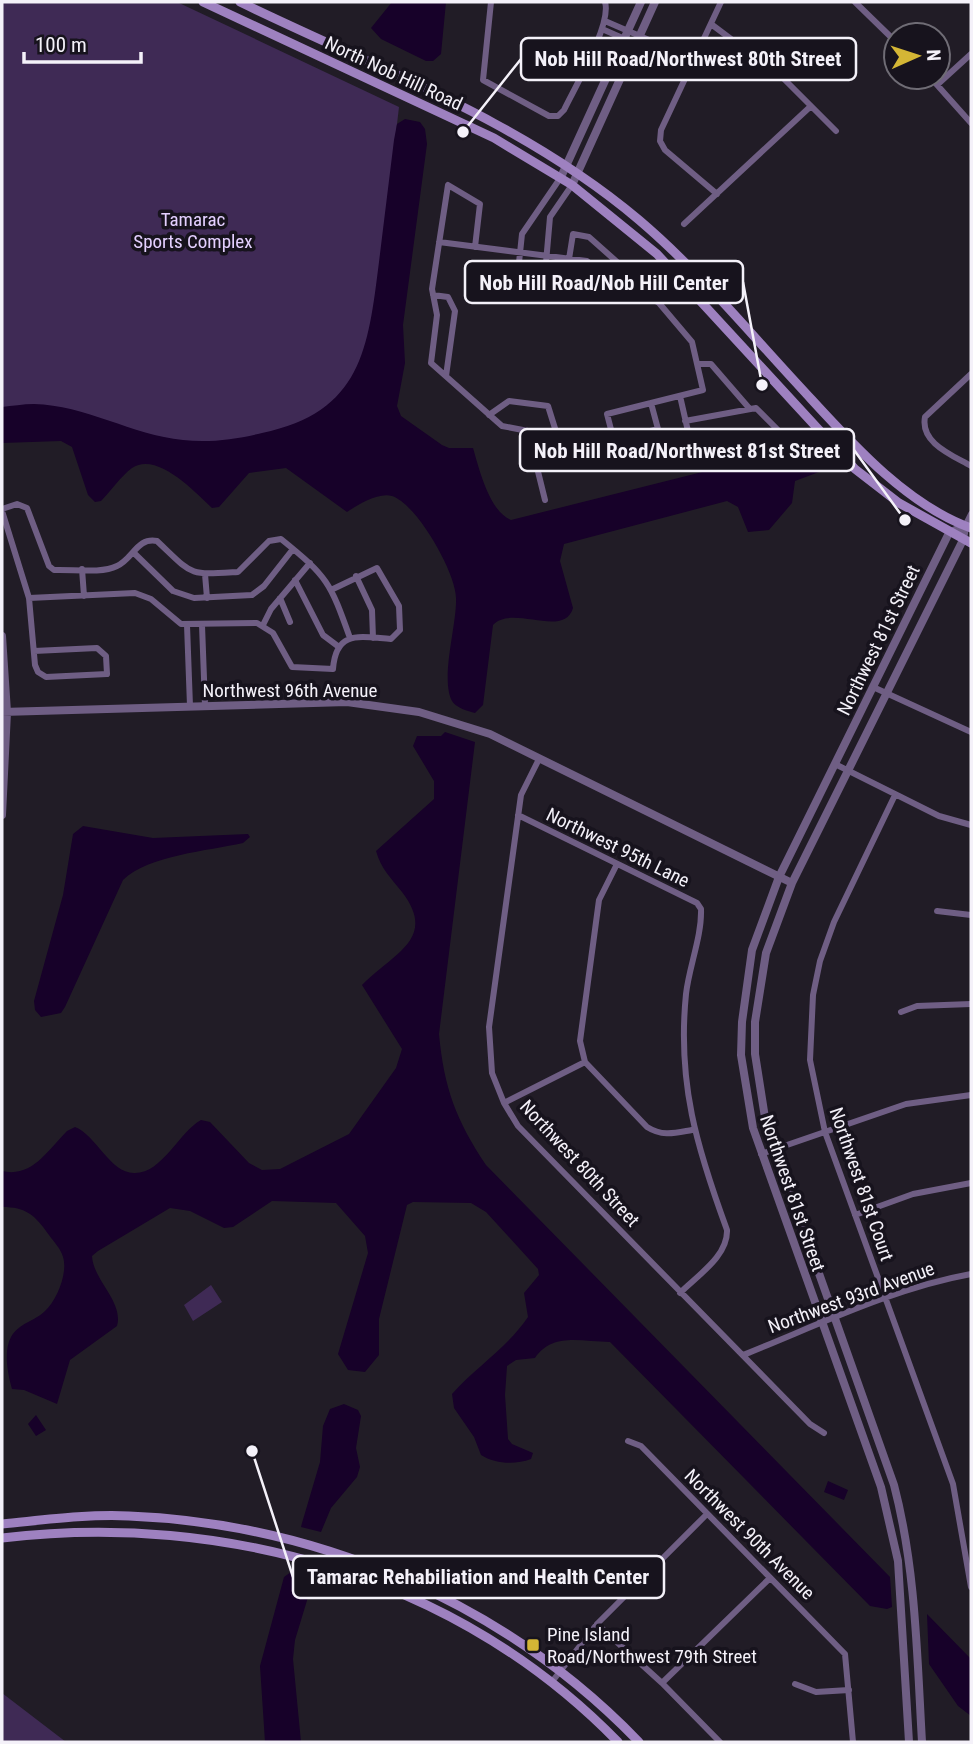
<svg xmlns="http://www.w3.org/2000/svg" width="973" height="1744" viewBox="0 0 973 1744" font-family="'Roboto Condensed',sans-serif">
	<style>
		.green { fill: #3f2a55 }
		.water { fill: #170129 }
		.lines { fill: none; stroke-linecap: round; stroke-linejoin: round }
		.minor { stroke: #6f5e84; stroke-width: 6 }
		.tertiary { stroke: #6f5e84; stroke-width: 8 }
		.secondary { stroke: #9e81c0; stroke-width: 9 }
		.poi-dot { fill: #d4b635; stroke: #17131d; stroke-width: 2.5 }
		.labels { text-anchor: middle; stroke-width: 7; stroke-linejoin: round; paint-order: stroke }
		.street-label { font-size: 19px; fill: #f4f1f9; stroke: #17131d }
		.park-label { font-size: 19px; fill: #e4d0ff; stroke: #17131d }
		.poi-label { font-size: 19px; fill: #f4f1f9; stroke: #17131d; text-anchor: start }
		.leader { fill: none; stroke: #f4f1f9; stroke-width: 2.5 }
		.callout-dot { fill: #f4f1f9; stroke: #17131d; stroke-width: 2.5 }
		.callout { fill: #17131d; stroke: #f4f1f9; stroke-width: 2.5 }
		.callout-label { font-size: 21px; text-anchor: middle; font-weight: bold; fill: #f4f1f9 }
	</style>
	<rect width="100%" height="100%" fill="#211c26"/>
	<path class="green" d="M2 2H177L399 107 372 337 357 376 337 403 289 432 222 445 152 439 2 411Z
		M211 1285 222 1302 193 1321 184 1305Z
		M2 1693 66 1742H2Z"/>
	<path class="water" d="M392 2H446L441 54 433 61H426L381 39 371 28Z
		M405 119 420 122 425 129 427 144 403 325 405 363 397 406 401 416 442 445 449 448H473C479 468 489 511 511 520L806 446 824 465 819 472 795 481 792 503 769 530 748 532 738 507 727 501 564 544 560 561 573 608C564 639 512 604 493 625L483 705 475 713C468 711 456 708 452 701 440 678 457 625 456 598 456 573 417 504 392 496 378 492 358 505 347 512L286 468 249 473 219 507 212 508C195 492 157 451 132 468 121 476 111 491 101 501L95 502 88 495 72 447 61 441 2 443V407C12 406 23 404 34 404 85 405 132 435 183 440 210 443 237 439 262 433 362 412 368 349 379 262 384 221 389 181 394 140L397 124Z
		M445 732 475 742 439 1034C444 1088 456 1120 486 1165L890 1577 892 1607 887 1609 870 1606 610 1342C581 1342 553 1332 535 1358L516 1360 507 1366 505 1395 508 1439 512 1444 533 1453 531 1459C515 1465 495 1464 481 1455L474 1437 454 1408 452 1394C477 1366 507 1348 528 1317L524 1293 539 1275 538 1269 486 1212 471 1203 413 1202 407 1205 379 1319V1355L365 1372 348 1370 338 1354 368 1253 365 1236 336 1203 272 1201 233 1227 224 1228 190 1211 170 1208 98 1251 92 1256C93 1280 124 1302 117 1326L70 1360 57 1404 24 1390 12 1389C8 1374 3 1352 11 1337 19 1323 35 1321 45 1311 57 1300 68 1273 63 1257 61 1249 54 1242 49 1235 35 1215 26 1207 2 1207V1171C32 1178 47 1151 67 1131L75 1127C96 1135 110 1173 134 1173 162 1174 179 1132 201 1120L210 1122 249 1163 262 1170 280 1169 349 1134 396 1068 402 1049 362 985C393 953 438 939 402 892 391 878 381 869 376 851L434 799V781L413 746 417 736H441Z
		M83 826 153 838 248 834 250 837 243 843C208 851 149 855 123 880L65 1007 61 1013 41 1017 35 1010 34 1001 63 895 73 834Z
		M344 1404 358 1410 361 1416 356 1448 360 1467 357 1477 331 1508 321 1532 301 1527 302 1523 320 1462 323 1426 330 1409Z
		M36 1415 46 1430 36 1436 28 1424Z
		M828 1481 848 1490 844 1500 824 1492Z
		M291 1572 309 1578 312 1584 295 1640 293 1659 301 1742H265L260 1666 284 1577Z
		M927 1614 971 1659V1716L958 1706 929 1664Z"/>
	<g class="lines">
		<path class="minor" d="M491 2 483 80 549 116H558L564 110C575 87 612 24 605 2
			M855 2 896 42
			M605 21 693 59
			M711 24 783 78 836 131
			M602 29 689 67
			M930 77 971 123
			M937 85 971 54
			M561 177 522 234 518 272 545 274 550 217 572 185
			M717 194 665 150 660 141 661 130 721 2
			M684 224 811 106
			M439 242 587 261 596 268 605 292 648 296 659 303 692 342 703 390 607 414 614 441
			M475 247 480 204 448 185 432 289 437 315 431 363 502 426 528 431 545 500
			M569 259 573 234 589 237 625 269 623 294
			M433 295 448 297 455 311 446 376
			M697 364H711L749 408
			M971 374 925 417C920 443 952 455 971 466
			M680 396 695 462
			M489 415 509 401 548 406 563 454
			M685 421 756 408 783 435
			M535 462 658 429 651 403
			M2 509 17 504 27 508 49 566 54 570C72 569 101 574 117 566 133 559 137 537 157 541 194 576 187 575 238 572L269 541 281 539C328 577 330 582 350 638
			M2 511 29 598 35 665 38 672 46 677 107 674 106 656 97 648 34 651
			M965 526 971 514
			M133 552 173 591 194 598 252 595 264 586 293 549
			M82 569 84 596
			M205 574 207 598
			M356 576 372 610 373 638
			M295 580 323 635 339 647
			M29 598 135 593 151 599 181 624 257 623 273 633 292 667 333 669C336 629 361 637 391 639L400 630 399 606 377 568 333 589
			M280 598 290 622
			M187 625 190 706
			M202 625 205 705
			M263 625 271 609 310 563
			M873 687 971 732
			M539 759 521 795 489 1027 492 1073 504 1103 518 1126 810 1424 824 1433
			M835 764 939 816 971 825
			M895 795 834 922 820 961 813 995 810 1060 825 1132 953 1484 971 1587
			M518 815 697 903 701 909C702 936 689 967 686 994 677 1083 697 1148 727 1230 728 1256 698 1275 680 1293
			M617 864 599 900 580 1041 585 1062 647 1127C663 1137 675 1133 692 1130
			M937 911 971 915
			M901 1012 917 1006 971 1004
			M504 1103 585 1062
			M761 1154 906 1104 971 1095
			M855 1215 913 1194 971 1183
			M743 1355C816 1326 893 1288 971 1274
			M628 1441 641 1446 845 1654 853 1742
			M597 1624 662 1683 720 1742
			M551 1683 597 1624 706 1515
			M662 1683 769 1579
			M795 1684 816 1692 849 1690"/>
		<path class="tertiary" d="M561 177 641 2
			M572 185 655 2
			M2 636 7 712 2 815
			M2 712 347 702 419 712 490 734 792 883
			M909 1742 898 1561 881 1487 753 1128 741 1055 742 1022 752 950 779 877 949 533 965 526
			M922 1742C917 1656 916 1569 894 1485L766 1124 755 1054V1022L766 953 792 883 963 540 965 526"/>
		<path class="secondary" d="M203 2 494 138 572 185 657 254 855 469 899 503 971 543
			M240 2C376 68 522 121 639 220 698 270 748 331 801 388 848 439 904 504 971 528
			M2 1524C44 1520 86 1514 129 1516 320 1524 505 1603 639 1742
			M2 1538C226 1511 458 1578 618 1742"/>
	</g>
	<rect class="poi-dot" x="526" y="1638" width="14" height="14" rx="3.5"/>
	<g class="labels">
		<g class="street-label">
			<text transform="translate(394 73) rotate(25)" y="7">North Nob Hill Road</text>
			<text transform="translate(878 640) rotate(-64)" y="7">Northwest 81st Street</text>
			<text x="290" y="697">Northwest 96th Avenue</text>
			<text transform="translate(618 847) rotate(26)" y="7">Northwest 95th Lane</text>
			<text transform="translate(580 1163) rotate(47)" y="7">Northwest 80th Street</text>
			<text transform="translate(862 1184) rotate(71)" y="7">Northwest 81st Court</text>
			<text transform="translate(793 1193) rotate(71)" y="7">Northwest 81st Street</text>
			<text transform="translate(851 1297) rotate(-20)" y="7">Northwest 93rd Avenue</text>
			<text transform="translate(750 1534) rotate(45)" y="7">Northwest 90th Avenue</text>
		</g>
		<g class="park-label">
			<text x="193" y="226">Tamarac<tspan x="193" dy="22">Sports Complex</tspan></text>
		</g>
		<g class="poi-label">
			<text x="547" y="1641">Pine Island<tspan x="547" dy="22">Road/Northwest 79th Street</tspan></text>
		</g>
	</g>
	<path class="leader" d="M463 132L521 59M762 385L743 282M905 520L854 450M252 1451L293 1577"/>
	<g class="callout-dot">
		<circle cx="463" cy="132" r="7"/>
		<circle cx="762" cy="385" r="7"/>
		<circle cx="905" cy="520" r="7"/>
		<circle cx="252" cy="1451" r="7"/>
	</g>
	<g class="callout">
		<rect x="521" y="38" width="335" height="42" rx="7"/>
		<rect x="465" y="261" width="278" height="42" rx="7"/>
		<rect x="520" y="429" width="334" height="42" rx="7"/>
		<rect x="293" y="1556" width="371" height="42" rx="7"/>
	</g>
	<g class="callout-label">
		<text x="688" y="66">Nob Hill Road/Northwest 80th Street</text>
		<text x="604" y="290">Nob Hill Road/Nob Hill Center</text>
		<text x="687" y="458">Nob Hill Road/Northwest 81st Street</text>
		<text x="478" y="1584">Tamarac Rehabiliation and Health Center</text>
	</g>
	<rect width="973" height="1744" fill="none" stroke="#f4f1f9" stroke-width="7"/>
	<g transform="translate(917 56) rotate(87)"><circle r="33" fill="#17131d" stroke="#6f6c75" stroke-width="2"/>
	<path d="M0-5L12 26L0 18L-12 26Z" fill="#d4b635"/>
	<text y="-10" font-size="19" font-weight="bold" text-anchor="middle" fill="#f4f1f9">N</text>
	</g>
	<path d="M24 52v10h117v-10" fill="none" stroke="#f4f1f9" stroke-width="3.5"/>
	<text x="35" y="52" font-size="21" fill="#f4f1f9" stroke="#17131d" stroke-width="5" paint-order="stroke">100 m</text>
</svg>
